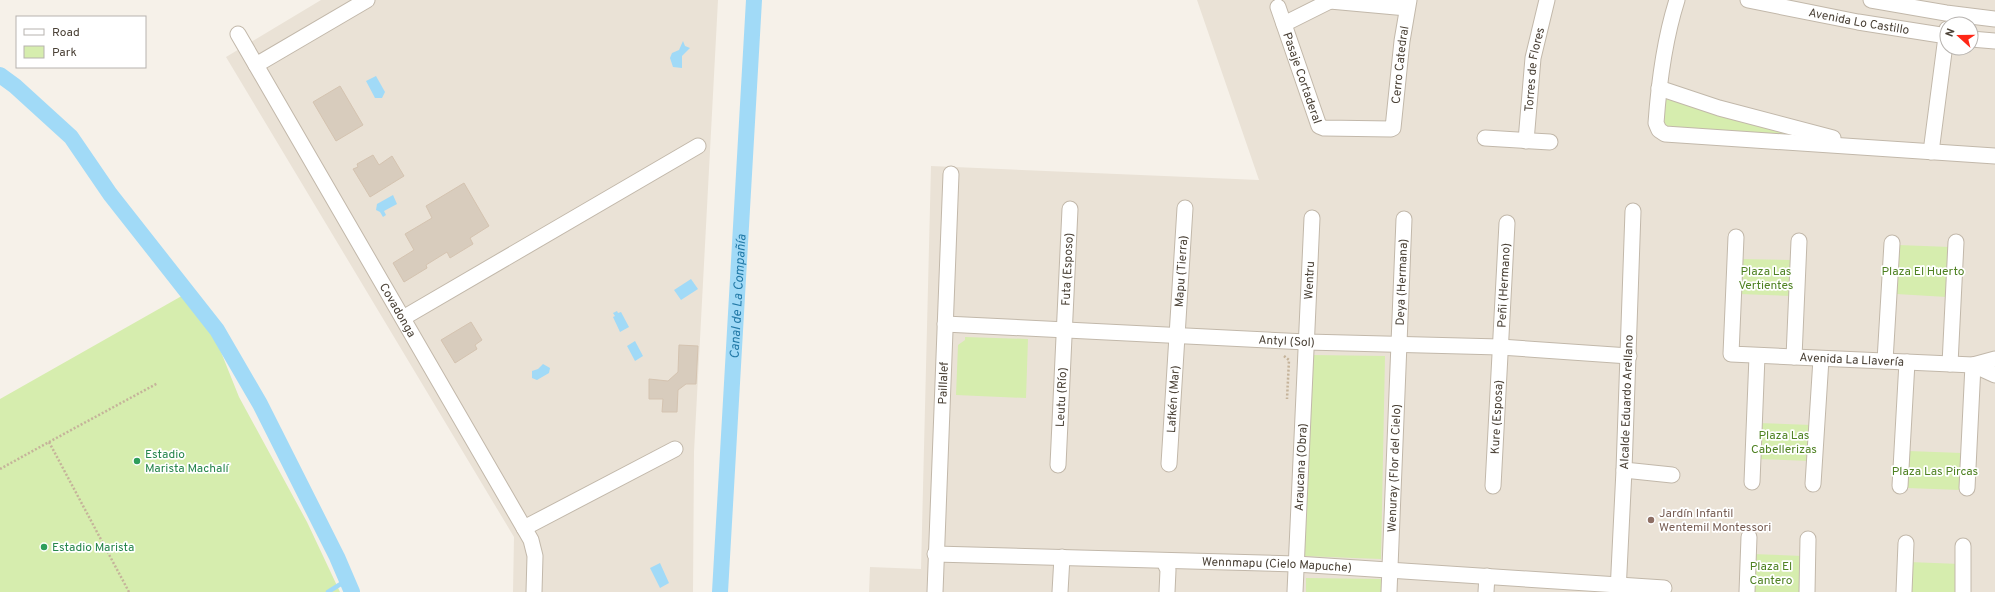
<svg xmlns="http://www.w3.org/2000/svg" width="1995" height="592" viewBox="0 0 1995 592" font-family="Overpass,sans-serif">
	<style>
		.residential { fill: #eae2d6; fill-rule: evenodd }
		.green { fill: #d6edae }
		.water { fill: #a1daf7 }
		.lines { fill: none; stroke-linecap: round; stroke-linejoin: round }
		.stream { stroke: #a1daf7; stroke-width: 4.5 }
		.canal { stroke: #a1daf7; stroke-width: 16 }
		.building { fill: #d8ccbd; stroke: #d4c3b0 }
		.minor-casing { stroke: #c2b8aa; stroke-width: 17 }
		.path { stroke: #c5b39a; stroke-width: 2.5; stroke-dasharray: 2 2; stroke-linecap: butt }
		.minor { stroke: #fff; stroke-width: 15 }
		.leisure-dot { fill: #2e9e5b; stroke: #fff; stroke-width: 1.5 }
		.education-dot { fill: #8d6e63; stroke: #fff; stroke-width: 1.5 }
		.labels { text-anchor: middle; stroke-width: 3.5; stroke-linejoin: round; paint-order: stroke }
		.street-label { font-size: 12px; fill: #4a4136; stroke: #fff }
		.park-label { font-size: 12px; fill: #4f8223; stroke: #fff }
		.leisure-label { font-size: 12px; fill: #27864d; stroke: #fff; text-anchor: start }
		.education-label { font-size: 12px; fill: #785e54; stroke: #fff; text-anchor: start }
		.water-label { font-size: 13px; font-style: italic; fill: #2279a7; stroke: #fff }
	</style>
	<rect width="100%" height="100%" fill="#f6f1e9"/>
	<path class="residential" d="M321 0H718L694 452 693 592H513L514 537 226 57Z
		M1197 0H1995V592H869L870 567 921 569 931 166 1259 180ZM1947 24H1971V48H1947Z"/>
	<path class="green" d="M1663 94 1810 138 1669 130 1662 122Z
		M1898 245 1950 247 1947 297 1896 294Z
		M1740 259 1793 260 1792 296 1739 294Z
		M187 293 213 332 239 397 307 522 340 592H0V399Z
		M965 337 1028 339 1026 398 956 395 958 345 965 340Z
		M1311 355 1385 356 1381 559 1303 556Z
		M1758 423 1812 425 1810 461 1757 459Z
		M1908 451 1962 453 1961 490 1907 488Z
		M1752 554 1803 556 1802 592H1750Z
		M1909 562 1960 564 1959 592H1907Z
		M1306 578 1383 579 1382 592H1306Z"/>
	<path class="water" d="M683 41 685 46 690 48 682 56V68L673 67 670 58 672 53 679 50Z
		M376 76 385 92 382 98H375L366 81Z
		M393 195 397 204 384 211 386 215 383 217 380 212 376 210 377 204Z
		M691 279 698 289 681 300 674 290Z
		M617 311 618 313 621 312 629 327 620 332 613 317 615 316 613 313Z
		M635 341 643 356 635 361 627 346Z
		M543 364 550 368 549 373 537 380 532 378V371L538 369Z
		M660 563 669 583 660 588 650 568Z"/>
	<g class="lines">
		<path class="stream" d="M328 592 347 580"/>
		<g class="canal">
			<path d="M0 75 15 86 71 137 110 194 217 330 260 404 337 557 352 592"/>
			<path id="s1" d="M720 592 754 0"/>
		</g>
	</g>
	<path class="building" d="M340 86 363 125 336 141 313 102Z
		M373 155 379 165 392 156 404 176 370 197 353 169 358 167 357 164Z
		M464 183 489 226 470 238 473 244 450 258 447 252 426 265 427 268 404 282 393 263 414 250 405 234 432 218 426 206Z
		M471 322 482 340 475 345 477 349 455 363 441 340Z
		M679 345 698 346 696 384H686L678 390 677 412H662L663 399H649V379L668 381 678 372Z"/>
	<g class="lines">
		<defs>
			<g id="minor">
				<path d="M1677 0C1664 41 1659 81 1656 123L1659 130 1665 134 1995 156"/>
				<path id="s2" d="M1748 0 1858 22 1947 36"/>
				<path d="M1871 0 1946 13 1995 19"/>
				<path d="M1330 1 1407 8"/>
				<path id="s3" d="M1278 7 1319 126 1324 128 1391 129 1393 128 1402 41 1409 0"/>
				<path d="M1284 24 1332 0"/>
				<path id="s4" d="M238 34 531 540 535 556 534 592"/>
				<path d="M1971 39 1995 41"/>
				<path d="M256 65 367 0"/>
				<path d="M1659 88 1719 108 1833 138"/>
				<path d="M1485 138 1550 142"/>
				<path id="s5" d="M1526 141 1533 58 1547 0"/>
				<path d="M1931 152 1947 29"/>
				<path id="s6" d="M1736 237 1731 354 1973 365 1995 359"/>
				<path d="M403 318 698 146"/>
				<path id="s7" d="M945 324 1307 342 1500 347 1629 356"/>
				<path d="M1794 357 1799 241"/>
				<path d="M1885 361 1892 243"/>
				<path d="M1950 364 1956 242"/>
				<path d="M1973 365 1995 375"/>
				<path id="s8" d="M1169 464 1185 208"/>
				<path id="s9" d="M1058 465 1070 209"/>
				<path d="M1624 470 1672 475"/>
				<path d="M1752 482 1757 356"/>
				<path d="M1813 484 1821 359"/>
				<path id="s10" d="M1493 486 1507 223"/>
				<path d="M1900 486 1907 362"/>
				<path d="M1967 488 1973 365"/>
				<path d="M524 528 675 449"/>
				<path id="s11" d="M935 554 1296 564 1664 588"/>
				<path d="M1164 561 1168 570 1167 592"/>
				<path id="s12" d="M935 592 951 174"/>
				<path d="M1060 592 1062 557"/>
				<path id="s13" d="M1295 592 1312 218"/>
				<path id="s14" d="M1389 592 1404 219"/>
				<path d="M1486 592 1487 576"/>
				<path id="s15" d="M1618 592 1624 470 1633 211"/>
				<path d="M1747 592 1749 537"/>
				<path d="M1807 592 1808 539"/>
				<path d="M1904 592 1906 543"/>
				<path d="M1963 592V546"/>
			</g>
		</defs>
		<use href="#minor" class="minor-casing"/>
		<path class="path" d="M1284 356 1289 360 1287 399
			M49 442 158 383
			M0 469 49 442 129 592"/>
		<use href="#minor" class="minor"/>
	</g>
	<g class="leisure-dot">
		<circle cx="137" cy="461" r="4"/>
		<circle cx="44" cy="547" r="4"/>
	</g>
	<circle class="education-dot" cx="1651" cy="520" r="4"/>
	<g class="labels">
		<g class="street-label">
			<text dy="4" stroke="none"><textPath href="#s2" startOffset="113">Avenida Lo Castillo</textPath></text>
			<text dy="4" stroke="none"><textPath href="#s3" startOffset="264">Cerro Catedral</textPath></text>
			<text dy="4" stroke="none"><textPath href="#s5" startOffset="72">Torres de Flores</textPath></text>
			<text dy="4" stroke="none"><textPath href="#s3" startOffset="75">Pasaje Cortaderal</textPath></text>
			<text dy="4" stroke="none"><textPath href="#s9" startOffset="196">Futa (Esposo)</textPath></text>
			<text dy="4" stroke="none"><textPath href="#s8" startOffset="193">Mapu (Tierra)</textPath></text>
			<text dy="4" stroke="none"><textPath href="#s13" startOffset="312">Wentru</textPath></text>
			<text dy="4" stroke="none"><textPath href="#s14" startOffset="310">Deya (Hermana)</textPath></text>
			<text dy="4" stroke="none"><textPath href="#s10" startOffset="201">Peñi (Hermano)</textPath></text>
			<text dy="4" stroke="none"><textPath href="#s4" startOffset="319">Covadonga</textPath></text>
			<text dy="4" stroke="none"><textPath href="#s7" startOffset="342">Antyl (Sol)</textPath></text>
			<text dy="4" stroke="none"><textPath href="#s6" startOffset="238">Avenida La Llavería</textPath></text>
			<text dy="4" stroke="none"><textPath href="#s12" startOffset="209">Paillalef</textPath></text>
			<text dy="4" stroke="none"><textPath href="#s9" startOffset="68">Leutu (Río)</textPath></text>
			<text dy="4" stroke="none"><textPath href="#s8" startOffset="65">Lafkén (Mar)</textPath></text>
			<text dy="4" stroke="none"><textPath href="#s15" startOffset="190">Alcalde Eduardo Arellano</textPath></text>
			<text dy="4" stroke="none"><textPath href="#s10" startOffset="69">Kure (Esposa)</textPath></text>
			<text dy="4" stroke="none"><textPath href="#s13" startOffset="125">Araucana (Obra)</textPath></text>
			<text dy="4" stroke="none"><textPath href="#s14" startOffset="124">Wenuray (Flor del Cielo)</textPath></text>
			<text dy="4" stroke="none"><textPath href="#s11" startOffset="342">Wennmapu (Cielo Mapuche)</textPath></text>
		</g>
		<g class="park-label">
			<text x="1766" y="275">Plaza Las<tspan x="1766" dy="14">Vertientes</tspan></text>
			<text x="1923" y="275">Plaza El Huerto</text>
			<text x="1784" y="439">Plaza Las<tspan x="1784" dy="14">Cabellerizas</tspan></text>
			<text x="1935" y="475">Plaza Las Pircas</text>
			<text x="1771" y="570">Plaza El<tspan x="1771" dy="14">Cantero</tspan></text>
		</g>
		<g class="leisure-label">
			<text x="145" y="458">Estadio<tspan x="145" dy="14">Marista Machalí</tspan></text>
			<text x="52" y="551">Estadio Marista</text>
		</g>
		<g class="education-label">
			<text x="1659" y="517">Jardín Infantil<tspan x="1659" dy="14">Wentemil Montessori</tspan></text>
		</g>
		<g class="water-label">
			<text dy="5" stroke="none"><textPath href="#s1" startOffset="296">Canal de La Compañía</textPath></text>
		</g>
	</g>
	<rect x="16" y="16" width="130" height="52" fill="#ffffff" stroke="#b7b3af"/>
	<rect x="24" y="29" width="20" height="6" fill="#ffffff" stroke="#b7b3af"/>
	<text x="52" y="36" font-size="12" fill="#4a4136">Road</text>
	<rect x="24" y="46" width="20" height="12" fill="#d6edae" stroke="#b7b3af"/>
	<text x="52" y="56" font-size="12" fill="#4a4136">Park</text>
	<g transform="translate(1959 36) rotate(291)"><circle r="19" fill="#ffffff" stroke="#b7b3af"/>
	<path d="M0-3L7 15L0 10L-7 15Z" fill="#ff2717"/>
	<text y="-6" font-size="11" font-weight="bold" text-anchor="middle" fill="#4a4136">N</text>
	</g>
</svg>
